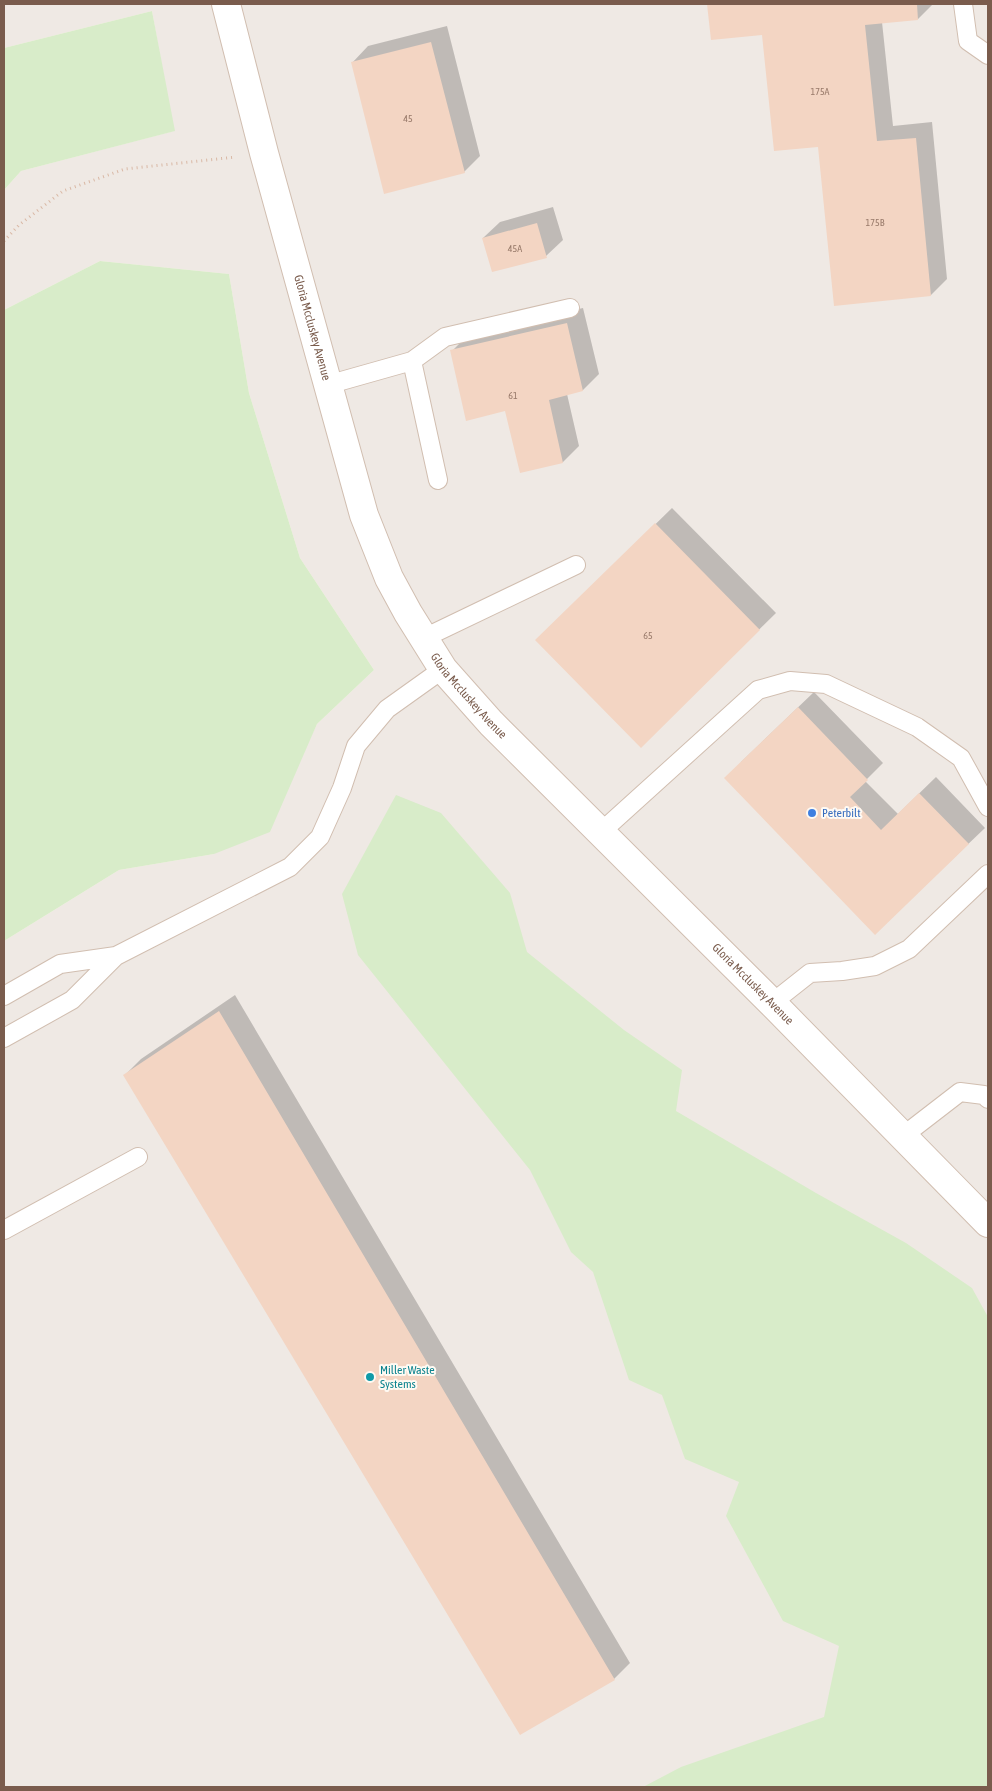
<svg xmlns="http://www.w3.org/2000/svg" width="992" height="1791" viewBox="0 0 992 1791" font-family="'Asap Condensed',sans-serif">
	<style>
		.industrial { fill: #efe9e4 }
		.green { fill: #d8ecc9 }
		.shadow { fill: #0003 }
		.building { fill: #f3d5c3 }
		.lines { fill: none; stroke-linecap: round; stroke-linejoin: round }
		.lane-casing { stroke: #d1beb0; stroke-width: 20 }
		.street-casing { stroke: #d1beb0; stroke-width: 30 }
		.path { stroke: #d9b8a5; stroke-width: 3; stroke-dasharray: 1 4; stroke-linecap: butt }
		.lane { stroke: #fff; stroke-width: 18 }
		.street { stroke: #fff; stroke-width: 28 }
		.shop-dot { fill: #3f7fe0; stroke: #fffaf3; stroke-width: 2 }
		.culture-dot { fill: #0f9aa8; stroke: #fffaf3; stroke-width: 2 }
		.labels { text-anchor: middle; stroke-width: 4; stroke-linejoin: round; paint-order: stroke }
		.number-label { font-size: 10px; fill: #987a6a }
		.street-label { font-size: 12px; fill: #7a5c4d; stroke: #fffaf3 }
		.shop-label { font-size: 12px; fill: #366cbe; stroke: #fffaf3; text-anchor: start }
		.culture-label { font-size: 12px; fill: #0d838f; stroke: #fffaf3; text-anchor: start }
	</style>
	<rect width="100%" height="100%" fill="#fdf6ec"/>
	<path class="industrial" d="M4 4H988V1787H4V941L119 870 214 854 303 754 317 724 374 670 300 558 249 393 229 274 100 261 4 310V190L21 171 174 131 152 11 4 48Z"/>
	<path class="green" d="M152 11 175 131 21 171 4 190V48Z
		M100 261 229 274 249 393 300 558 374 670 317 724 270 832 214 854 119 870 4 941V310Z
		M396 795 441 813 510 893 527 952 624 1030 682 1070 676 1111 816 1193 906 1243 972 1288 988 1317V1787H643L681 1767 824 1717 839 1646 783 1621 726 1516 739 1482 685 1459 662 1395 629 1380 593 1272 571 1252 530 1170 358 955 342 894Z"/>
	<path class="shadow" d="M708 4H933L918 19 882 22 893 126 932 122 947 279 931 295 835 304 819 146 763 34 712 39Z
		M447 26 480 156 464 172 352 63 368 46Z
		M553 207 563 240 546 256 483 238 500 222Z
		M583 308 599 374 583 390 567 394 579 446 563 462 521 472 506 410 452 351 468 335Z
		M672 508 776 613 641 746 537 640Z
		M814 692 883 763 865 781 898 814 936 777 985 828 875 933 741 762Z
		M235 995 630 1663 614 1679 125 1075 141 1059Z"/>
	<path class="building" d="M707 4H917L918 20 865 25 877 141 916 138 931 296 834 306 818 147 774 151 762 35 711 40Z
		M431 42 465 173 384 194 351 62Z
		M537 223 547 258 492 272 482 238Z
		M567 323 583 391 549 400 563 463 520 473 505 411 466 421 450 350Z
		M655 523 760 630 641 748 535 640Z
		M798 707 868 780 850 797 881 830 919 793 969 844 875 935 724 778Z
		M219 1011 615 1680 520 1735 123 1075Z"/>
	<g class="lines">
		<defs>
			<path id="lane" d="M963 4 968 41 988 55
				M412 361 438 480
				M327 385 412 361 445 337 570 308
				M424 638 576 565
				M601 832 758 690 790 681 826 684 917 727 961 758 988 807
				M4 996 60 964 116 956 290 867 320 837 342 788 356 746 387 709 443 669
				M772 1003 810 973 842 971 875 966 909 949 988 874
				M4 1038 72 1000 116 956
				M903 1136 960 1092 984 1095 988 1099
				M4 1230 138 1157"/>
			<g id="street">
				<path id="s1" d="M226 4 264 153 364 515 389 578 408 613 443 669 491 723 772 1003 988 1223"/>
			</g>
		</defs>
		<use href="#lane" class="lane-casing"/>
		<use href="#street" class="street-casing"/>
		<path class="path" d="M4 241 19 225 63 191 125 169 236 157"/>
		<use href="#lane" class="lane"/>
		<use href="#street" class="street"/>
	</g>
	<circle class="shop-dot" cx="812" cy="813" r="5"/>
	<circle class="culture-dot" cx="370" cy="1377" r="5"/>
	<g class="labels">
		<g class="number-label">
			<text x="820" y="95">175A</text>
			<text x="408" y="122">45</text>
			<text x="875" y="226">175B</text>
			<text x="515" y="252">45A</text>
			<text x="513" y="399">61</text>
			<text x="648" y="639">65</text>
		</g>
		<g class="street-label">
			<text dy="4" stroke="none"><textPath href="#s1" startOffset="335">Gloria Mccluskey Avenue</textPath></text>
			<text dy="4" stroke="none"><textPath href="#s1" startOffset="740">Gloria Mccluskey Avenue</textPath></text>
			<text dy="4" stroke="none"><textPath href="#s1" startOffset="1145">Gloria Mccluskey Avenue</textPath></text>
		</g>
		<g class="shop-label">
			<text x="822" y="817">Peterbilt</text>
		</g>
		<g class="culture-label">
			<text x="380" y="1374">Miller Waste<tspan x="380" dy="14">Systems</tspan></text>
		</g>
	</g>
	<rect width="992" height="1791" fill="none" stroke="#7a5c4d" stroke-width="10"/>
</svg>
